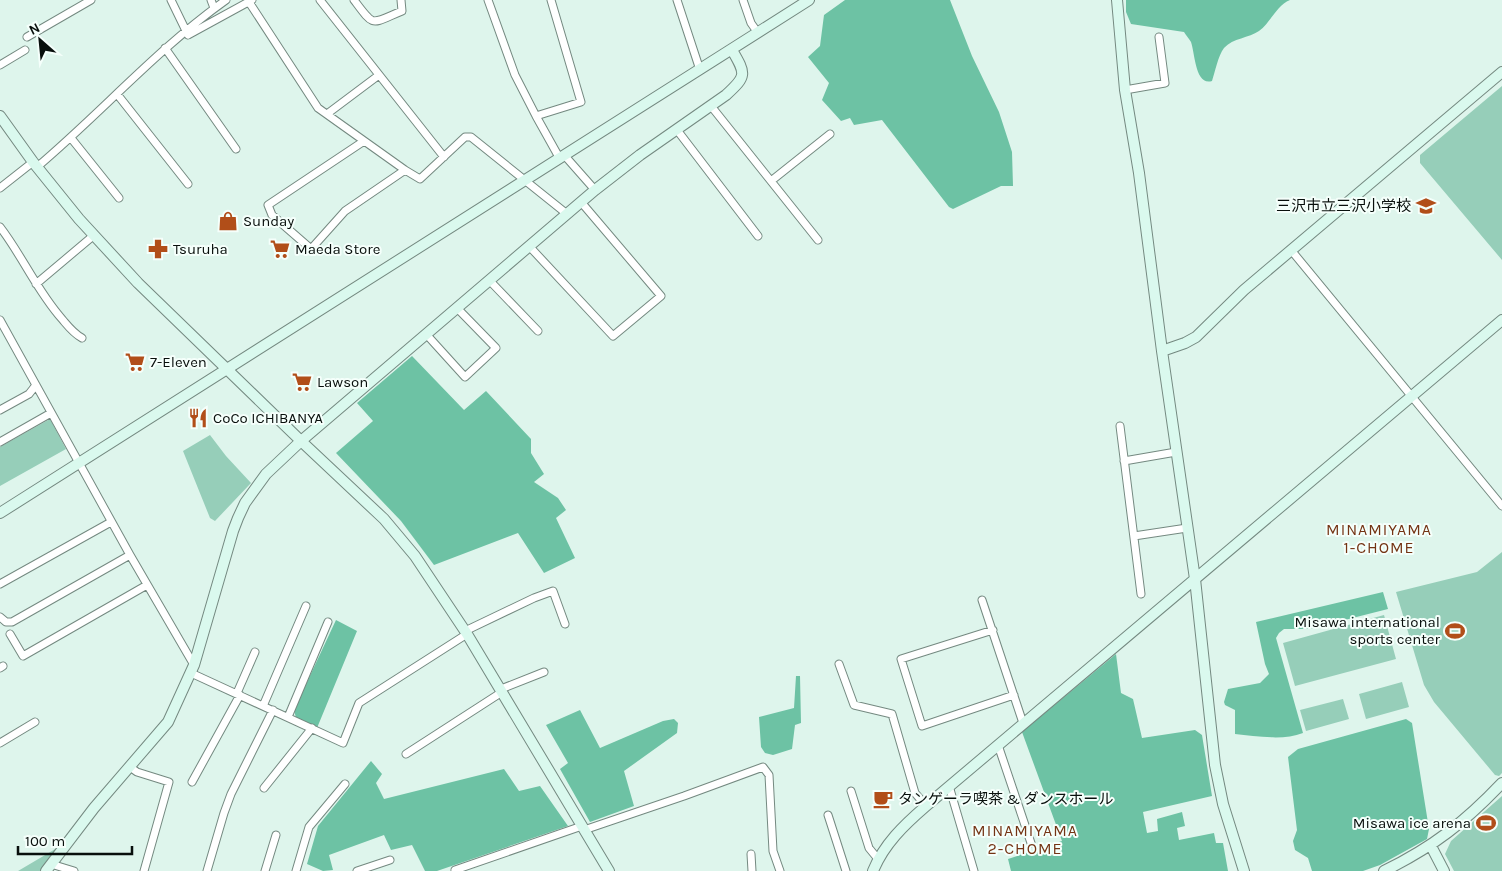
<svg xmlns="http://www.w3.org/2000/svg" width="1502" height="871" viewBox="0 0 1502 871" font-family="Karla,'Noto Sans JP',sans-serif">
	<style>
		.green { fill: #96ceb9 }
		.forest { fill: #6dc2a4 }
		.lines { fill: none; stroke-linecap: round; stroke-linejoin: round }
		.street-casing { stroke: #748980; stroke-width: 9 }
		.secondary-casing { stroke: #748980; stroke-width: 12 }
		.street { stroke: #fff; stroke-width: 7 }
		.secondary { stroke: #daf9ee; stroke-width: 10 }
		.labels { text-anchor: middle; stroke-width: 4; stroke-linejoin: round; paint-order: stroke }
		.poi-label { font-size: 15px; fill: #080f0c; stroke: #f5fffb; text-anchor: start }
		.neighbourhood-label { font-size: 16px; letter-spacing: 1px; fill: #743414; stroke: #f5fffb }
	</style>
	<rect width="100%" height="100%" fill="#def5ec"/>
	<path class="green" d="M1502 86V260L1420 163V155Z
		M50 419 66 449 0 486V447Z
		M210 435 226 456 251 483 215 521 210 518 183 451Z
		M1502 552V773L1499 776 1495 775 1434 702 1424 685 1396 592 1477 572Z
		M1384 615 1396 659 1295 686 1283 643Z
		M1402 682 1409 707 1366 719 1359 694Z
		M1343 699 1349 719 1306 731 1300 710Z
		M1502 796V871H1454L1445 854 1451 841Z
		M57 848 40 871H18Z"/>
	<path class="forest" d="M845 0H950L972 56 999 112 1012 152 1013 186H1001L953 209 949 207 882 120 854 125 850 118 841 121 822 100 829 83 808 57 820 46 824 15Z
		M1126 0H1290C1276 6 1271 22 1259 31 1249 38 1233 38 1224 48 1218 56 1215 72 1212 81 1195 86 1195 53 1191 42 1189 39 1186 35 1184 32L1131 24 1126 12Z
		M412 356 464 410 486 391 531 439V453L544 474 534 482 558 498 566 510 556 518 575 558 544 573 518 533 434 565 401 521 336 453 373 421 357 403Z
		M1383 592 1388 609 1309 629H1284L1279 633 1276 638 1303 733C1283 741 1256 736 1235 734V710L1225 705 1224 702 1228 689 1260 683 1269 674 1265 664 1256 622Z
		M336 620 357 631 317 728 296 718 294 710Z
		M1116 654 1121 693 1133 699 1142 738 1195 730 1202 735 1212 796 1143 812 1147 833 1158 831 1157 819 1182 812 1185 826 1177 828 1179 840 1214 833 1216 843H1223L1228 871H1011L1008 859 1062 841 1022 732Z
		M796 676H800L801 723 795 725 792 749 773 755 765 753 761 747 759 717 794 708Z
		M580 710 600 748 663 721 674 719 678 723 677 733 624 771 634 806 590 822 560 769 568 763 546 725Z
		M1406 719 1412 723 1429 829 1427 839 1380 865 1363 871H1312L1308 858 1295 850 1293 841 1297 830 1288 757 1298 749Z
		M371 761 382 774 376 783 384 799 504 769 519 791 540 786 568 826 437 871H425L412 845 391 850 384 835 329 855 333 870 323 871 307 864 318 826Z"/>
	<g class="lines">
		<defs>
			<path id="street" d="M171 0 188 35 252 0
				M211 0 214 8
				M320 0 444 157
				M354 0C375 28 370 24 402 11L401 0
				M488 0 515 75 536 116 560 159
				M677 0 700 70
				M743 0 751 23 758 33
				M249 2 318 108 405 170 420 179 465 137H471L567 214
				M27 37 91 0
				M165 48 236 149
				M0 65 25 50
				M1125 90 1165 83 1159 37
				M117 94 188 184
				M711 106 818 240
				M327 114 379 75
				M536 116 581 102 551 0
				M677 130 758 236
				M71 138 119 198
				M364 141 268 205 272 215 311 249 345 211 405 170
				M565 156 595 190
				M37 167C101 113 157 49 226 0
				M771 181 830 134
				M0 188 33 162
				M0 227C23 257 37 291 62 319 68 326 73 333 82 338
				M529 246 613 336 661 296 581 202
				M1291 250 1502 506
				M489 280 538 331
				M36 284 93 236
				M0 320 130 555 194 665
				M426 334 465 377 496 348 457 308
				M0 410 29 394 36 385
				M1120 426 1141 594
				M0 442 51 413
				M1124 461 1176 452
				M1134 536 1187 528
				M0 584 111 522
				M982 600 1023 723
				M0 617 6 622H12L130 555
				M993 630 901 659 922 726 1014 695
				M465 631 534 598 553 591 565 624
				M10 634 23 656 147 585
				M839 664 854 705 892 714 915 793 926 806
				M0 668 3 666
				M191 673 343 743 359 703 467 634
				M501 689 544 672
				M237 693 255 652
				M263 706 306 606
				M288 717 328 622
				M0 743 35 722
				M998 745 1031 843
				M406 754 502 692
				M130 767 137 772 169 782 144 871
				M192 782 240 695
				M949 786 974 871
				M264 788 312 728
				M851 791 869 848 878 859
				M828 815 846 871
				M584 830 684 796 763 767 769 775 773 851 780 871
				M751 854 752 871
				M51 864 74 871
				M207 871 224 813 231 794 273 710
				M265 871 276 835
				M296 871 309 827 345 784
				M357 871 390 860
				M456 871 455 870 582 826"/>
			<path id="secondary" d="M1117 0 1125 90 1139 173 1162 351 1195 579 1215 765 1223 804 1244 871
				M0 116 33 162 79 219 138 283 301 441 384 519 415 556 467 634 609 871
				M1162 351 1185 343 1196 337 1244 290 1502 72
				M0 513 809 0
				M1431 846 1444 871
				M46 871 94 808 168 722 194 665 233 531 238 518 245 503 266 474 301 441 595 190 640 155 726 95C747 76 746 74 732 50
				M873 871C884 844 904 825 926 806L1502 320
				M1384 871C1433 847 1465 822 1502 783"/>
		</defs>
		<use href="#street" class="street-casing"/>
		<use href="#secondary" class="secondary-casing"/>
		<use href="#street" class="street"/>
		<use href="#secondary" class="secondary"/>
	</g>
	<defs>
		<symbol id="school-bare" viewBox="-9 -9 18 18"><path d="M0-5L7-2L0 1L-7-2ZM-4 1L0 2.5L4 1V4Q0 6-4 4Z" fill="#b14e19" stroke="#f5fffb" stroke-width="2.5" paint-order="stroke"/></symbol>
		<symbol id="shop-bare" viewBox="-9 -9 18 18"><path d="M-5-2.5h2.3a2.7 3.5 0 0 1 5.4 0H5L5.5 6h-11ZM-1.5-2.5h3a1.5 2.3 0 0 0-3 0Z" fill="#b14e19" stroke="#f5fffb" stroke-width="2.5" paint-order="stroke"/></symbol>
		<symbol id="pharmacy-bare" viewBox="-9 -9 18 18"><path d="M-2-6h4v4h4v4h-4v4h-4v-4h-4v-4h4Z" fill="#b14e19" stroke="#f5fffb" stroke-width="2.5" paint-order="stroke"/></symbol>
		<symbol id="supermarket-bare" viewBox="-9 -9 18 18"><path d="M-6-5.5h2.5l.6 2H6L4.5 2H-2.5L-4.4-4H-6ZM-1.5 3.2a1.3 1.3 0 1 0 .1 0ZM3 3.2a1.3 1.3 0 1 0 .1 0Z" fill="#b14e19" stroke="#f5fffb" stroke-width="2.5" paint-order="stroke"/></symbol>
		<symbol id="restaurant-bare" viewBox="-9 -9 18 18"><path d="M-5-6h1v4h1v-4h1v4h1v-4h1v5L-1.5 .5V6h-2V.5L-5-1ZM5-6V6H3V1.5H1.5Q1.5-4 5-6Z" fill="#b14e19" stroke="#f5fffb" stroke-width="2.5" paint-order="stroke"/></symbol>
		<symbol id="stadium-bare" viewBox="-9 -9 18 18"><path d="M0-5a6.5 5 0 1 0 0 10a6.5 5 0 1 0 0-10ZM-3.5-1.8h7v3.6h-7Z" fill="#b14e19" stroke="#f5fffb" stroke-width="2.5" paint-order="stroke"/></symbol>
		<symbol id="cafe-bare" viewBox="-9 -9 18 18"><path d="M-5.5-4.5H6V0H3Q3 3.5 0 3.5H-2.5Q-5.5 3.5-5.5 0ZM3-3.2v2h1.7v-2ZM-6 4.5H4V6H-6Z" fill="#b14e19" stroke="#f5fffb" stroke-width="2.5" paint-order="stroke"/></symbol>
	</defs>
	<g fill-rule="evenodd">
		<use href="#school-bare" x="1412" y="192" width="28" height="28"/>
		<use href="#shop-bare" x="214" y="207" width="28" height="28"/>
		<use href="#pharmacy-bare" x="144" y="235" width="28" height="28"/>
		<use href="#supermarket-bare" x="266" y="235" width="28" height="28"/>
		<use href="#supermarket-bare" x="121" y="348" width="28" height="28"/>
		<use href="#supermarket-bare" x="288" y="368" width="28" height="28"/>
		<use href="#restaurant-bare" x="184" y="404" width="28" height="28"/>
		<use href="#stadium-bare" x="1441" y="617" width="28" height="28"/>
		<use href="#cafe-bare" x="869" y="785" width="28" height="28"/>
		<use href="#stadium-bare" x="1472" y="809" width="28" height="28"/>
	</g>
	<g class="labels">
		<g class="poi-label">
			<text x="1411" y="211" text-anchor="end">三沢市立三沢小学校</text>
			<text x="243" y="226">Sunday</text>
			<text x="173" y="254">Tsuruha</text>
			<text x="295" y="254">Maeda Store</text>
			<text x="150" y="367">7-Eleven</text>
			<text x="317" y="387">Lawson</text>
			<text x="213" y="423">CoCo ICHIBANYA</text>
			<text x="1440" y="627" text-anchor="end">Misawa international<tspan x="1440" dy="17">sports center</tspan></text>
			<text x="898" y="804">タンゲーラ喫茶 &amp; ダンスホール</text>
			<text x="1471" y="828" text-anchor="end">Misawa ice arena</text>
		</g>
		<g class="neighbourhood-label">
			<text x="1379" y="535">MINAMIYAMA<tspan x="1379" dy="18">1-CHOME</tspan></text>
			<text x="1025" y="836">MINAMIYAMA<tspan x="1025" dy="18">2-CHOME</tspan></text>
		</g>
	</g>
	<g transform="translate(40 40) rotate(333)" stroke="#f5fffb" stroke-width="4" paint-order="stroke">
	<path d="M0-4L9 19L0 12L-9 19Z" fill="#080f0c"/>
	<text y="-8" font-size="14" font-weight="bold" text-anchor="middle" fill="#080f0c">N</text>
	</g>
	<path d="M18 846v8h114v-8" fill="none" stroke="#080f0c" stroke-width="2.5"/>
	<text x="25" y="846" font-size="15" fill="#080f0c" stroke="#f5fffb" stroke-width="4" paint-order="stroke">100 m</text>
</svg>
